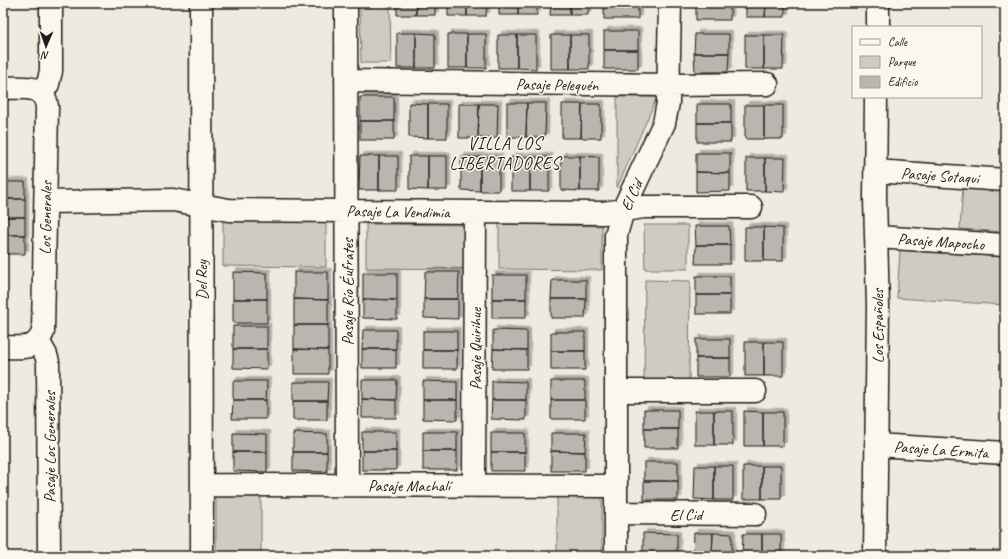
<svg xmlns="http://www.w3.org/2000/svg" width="1008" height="559" viewBox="0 0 1008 559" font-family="Caveat,sans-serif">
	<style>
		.green { fill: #ceccc2; stroke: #75746f }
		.building { fill: #b9b6af; stroke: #1c1c1c; filter: url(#shadow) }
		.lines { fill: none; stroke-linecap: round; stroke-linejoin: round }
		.minor-casing { stroke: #1c1c1c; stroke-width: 25 }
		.minor { stroke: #fbf7ec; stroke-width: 22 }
		.labels { text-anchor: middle; stroke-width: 3; stroke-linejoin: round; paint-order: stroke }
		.street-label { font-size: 16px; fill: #1c1c1c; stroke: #fbf7ec }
		.neighbourhood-label { font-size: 17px; letter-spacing: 1px; fill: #1c1c1c; stroke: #fbf7ec }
	</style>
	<defs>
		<filter id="shadow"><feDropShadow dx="3.5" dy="-3.5" stdDeviation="0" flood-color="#0004"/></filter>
	</defs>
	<rect width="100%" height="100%" fill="#eeeadf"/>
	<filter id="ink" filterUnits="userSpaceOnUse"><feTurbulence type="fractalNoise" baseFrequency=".025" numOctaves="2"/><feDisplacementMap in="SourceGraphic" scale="8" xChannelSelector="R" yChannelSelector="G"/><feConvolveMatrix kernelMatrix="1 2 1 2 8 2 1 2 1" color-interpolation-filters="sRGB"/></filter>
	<g filter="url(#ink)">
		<path class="green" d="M360 3H390L391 63H361Z
			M617 97H657L617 188Z
			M963 185 1005 188V232L960 229Z
			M223 221 326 222V267L223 266Z
			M366 224 470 225 469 269 366 268Z
			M499 224 602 226V270L499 269Z
			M644 225H688V269H645Z
			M900 250 1005 257V305L897 298Z
			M645 280 690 281 689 384 644 383Z
			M216 492H261V556H216Z
			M557 493H602V556H557Z"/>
		<path class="building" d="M397 3H416V15H397Z
			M416 3H435V15H416Z
			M448 3H467V16H448Z
			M467 3H487L486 16H467Z
			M499 3H518V15H499Z
			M518 3H537V15H518Z
			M551 3H570V15H550Z
			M570 3H589L588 15H570Z
			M604 3H638V19H604Z
			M696 3H730V20H696Z
			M746 3H766L765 17H746Z
			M766 3H785V17H765Z
			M604 31H638V50H604Z
			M397 33H416V68H397Z
			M416 33 435 34V68H416Z
			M448 34H467V68H448Z
			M467 34H486V68H467Z
			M695 34H729V53H694Z
			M498 35H517V68H498Z
			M517 35H536V69L517 68Z
			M551 35H570V69H551Z
			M570 35H589V69H570Z
			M745 35H764V69H745Z
			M764 35H784L783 69H764Z
			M604 50H638V69H604Z
			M694 53H729L728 72H695Z
			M360 97H394V121H360Z
			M409 103 428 104V138L409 137Z
			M507 103H527L526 137H507Z
			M527 103H546L545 137H526Z
			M428 104H447V138H428Z
			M459 104H479L478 138H459Z
			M479 104H498L497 138H478Z
			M562 104H582L581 138H562Z
			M582 104H601V138H581Z
			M697 104H731V123H697Z
			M745 105H764V139H745Z
			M764 105H783V139H764Z
			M360 121H394V140H360Z
			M697 123H731V142H697Z
			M696 153H730V173L696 172Z
			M360 156H379V190H359Z
			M379 156H398V190H379Z
			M409 156H428V190L409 189Z
			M428 156H447V190H428Z
			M561 156H580V191L561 190Z
			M580 156 599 157V191H580Z
			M461 157H480V191L461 190Z
			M480 157H499V191H480Z
			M511 157H530V191H511Z
			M530 157H549V191H530Z
			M746 158H765V191H746Z
			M765 158H785L784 192 765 191Z
			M696 172 730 173V191L696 192Z
			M3 182H25V199H3Z
			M3 199H25V217H3Z
			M3 217H25V235H3Z
			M695 226H729L730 245H696Z
			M745 227H764V261H745Z
			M764 227 783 228V261H764Z
			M3 235H25V254H3Z
			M696 245H730V264H695Z
			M233 272 267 273V299H233Z
			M294 272H328V300L294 299Z
			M425 272H459L458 299H424Z
			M363 273H397V300L363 299Z
			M492 275H526V299H492Z
			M696 276H730V295H696Z
			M552 280H586V299H551Z
			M696 295H730V314H696Z
			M233 299H267V323H233Z
			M294 299 328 300V325H294Z
			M363 299 397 300V319L363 318Z
			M424 299H458V319L424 318Z
			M492 299H526V318H492Z
			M551 299H586L585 318H551Z
			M294 325H328V350L294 349Z
			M233 326H267V349H233Z
			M363 330H396V349H362Z
			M493 330 527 331V350L493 349Z
			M423 331H457V350H423Z
			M551 332H585V351H551Z
			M696 339H730V358H696Z
			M745 342H764V376H745Z
			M764 342H783V376H764Z
			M233 349H267V369L233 368Z
			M294 349 328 350V374H294Z
			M362 349H396V368H362Z
			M493 349 527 350V369H492Z
			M423 350H457V369H423Z
			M551 351H585V370H551Z
			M696 358H730V377H696Z
			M362 380H397L396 400 362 399Z
			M233 381H267L266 400H233Z
			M423 381 457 382V400H423Z
			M492 381 526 382V400H492Z
			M551 381H585V400H551Z
			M293 382H328L327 401H293Z
			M362 399 396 400V418H362Z
			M233 400H266V419H232Z
			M423 400H457V420L423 419Z
			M492 400H526V420L491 419Z
			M551 400H585V419H551Z
			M293 401H327V420H293Z
			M644 410H678V429H644Z
			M695 411H714V445H695Z
			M714 411H733V445H714Z
			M744 411 763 412V446H744Z
			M763 412H783V446H763Z
			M644 429H678V448H644Z
			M362 432H396V451H362Z
			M423 432H457V451H423Z
			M233 433 267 434V452H233Z
			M293 433 327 434V452H293Z
			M491 433H525V452H491Z
			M551 433H586L585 452 551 451Z
			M362 451H396V470H362Z
			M423 451H457V470H423Z
			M551 451 585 452V471H551Z
			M233 452H267V472L233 471Z
			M293 452H327V472L293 471Z
			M491 452H525V471H491Z
			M644 462H678V481H644Z
			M695 466H714V500L694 499Z
			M714 466H733V500H714Z
			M743 466H762V499H743Z
			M762 466H781V499H762Z
			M644 481H678V500H644Z
			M643 533 677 534V552L643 553Z
			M694 533H713L712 556H693Z
			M713 533 732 534V556H712Z
			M743 534H762V556H742Z
			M762 534H781V556H762Z
			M677 552V556H643V553Z"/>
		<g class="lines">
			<defs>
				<path id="minor" d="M201 3 202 556
					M346 3 347 485
					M878 27V3
					M346 81 669 85 767 84
					M3 88C21 88 45 83 47 107L43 332C36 351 20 347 3 347
					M42 93 48 84 51 71V3
					M875 171 1005 180
					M46 202 173 200 229 210 603 213 644 207H751
					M876 237 1005 245
					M38 341 46 355 48 362 49 556
					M616 391H755
					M876 445 1005 453
					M202 485 616 486
					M474 485 475 212
					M616 513 755 514
					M616 556V235L623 210 664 123 668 103 670 3
					M875 556 878 306 875 199 876 97"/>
			</defs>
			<use href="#minor" class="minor-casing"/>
			<use href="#minor" class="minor"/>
		</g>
	</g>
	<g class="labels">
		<g class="street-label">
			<text transform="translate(557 84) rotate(1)" y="6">Pasaje Pelequén</text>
			<text transform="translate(940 175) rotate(4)" y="6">Pasaje Sotaqui</text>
			<text transform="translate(631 195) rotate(-66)" y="6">El Cid</text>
			<text transform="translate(398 211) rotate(1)" y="6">Pasaje La Vendimia</text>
			<text transform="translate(45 218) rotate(-89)" y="6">Los Generales</text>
			<text transform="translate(941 241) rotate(4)" y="6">Pasaje Mapocho</text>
			<text transform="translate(201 280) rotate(-90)" y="6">Del Rey</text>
			<text transform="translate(347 292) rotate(-90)" y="6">Pasaje Río Éufrates</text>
			<text transform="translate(877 326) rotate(-90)" y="6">Los Españoles</text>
			<text transform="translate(475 349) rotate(-90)" y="6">Pasaje Quirihue</text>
			<text transform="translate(49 447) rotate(-90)" y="6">Pasaje Los Generales</text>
			<text transform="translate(941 449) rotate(4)" y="6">Pasaje La Ermita</text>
			<text x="409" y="491">Pasaje Machalí</text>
			<text x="686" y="520">El Cid</text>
		</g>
		<g class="neighbourhood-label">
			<text x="505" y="149">VILLA LOS<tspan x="505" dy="20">LIBERTADORES</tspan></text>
		</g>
	</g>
	<rect width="1008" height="559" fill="none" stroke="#fbf7ec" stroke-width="16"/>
	<rect x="8" y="8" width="992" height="543" fill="none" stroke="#1c1c1c" stroke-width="1.5" filter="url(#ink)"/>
	<rect x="852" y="26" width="130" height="72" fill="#fbf7ec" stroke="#a29f99"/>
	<rect x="860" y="39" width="20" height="6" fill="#fbf7ec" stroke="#a29f99"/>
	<text x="888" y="46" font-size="12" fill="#1c1c1c">Calle</text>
	<rect x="860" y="56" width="20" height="12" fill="#ceccc2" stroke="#a29f99"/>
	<text x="888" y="66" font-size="12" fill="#1c1c1c">Parque</text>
	<rect x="860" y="76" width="20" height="12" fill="#b9b6af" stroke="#a29f99"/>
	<text x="888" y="86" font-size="12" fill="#1c1c1c">Edificio</text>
	<g transform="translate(46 46) rotate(182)" stroke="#fbf7ec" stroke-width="3" paint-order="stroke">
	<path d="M0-3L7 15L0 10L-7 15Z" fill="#1c1c1c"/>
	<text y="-6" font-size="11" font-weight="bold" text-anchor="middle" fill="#1c1c1c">N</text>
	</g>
</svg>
